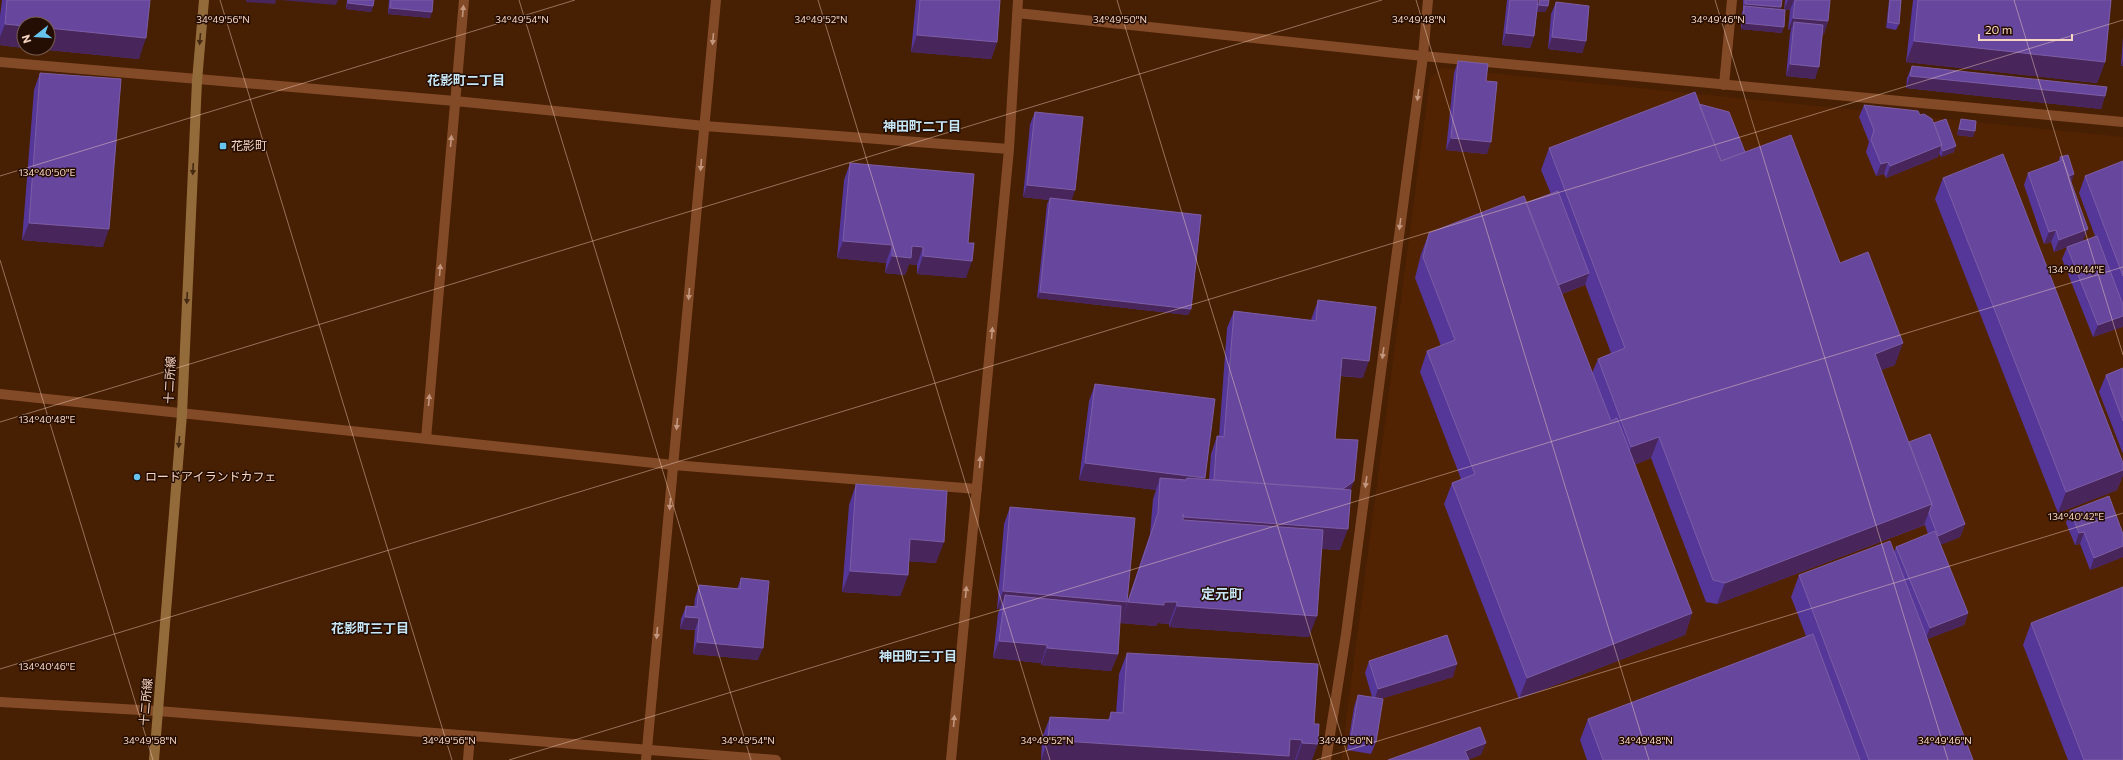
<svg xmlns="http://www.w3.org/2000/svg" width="2123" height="760" viewBox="0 0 2123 760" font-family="Commissioner,'Noto Sans JP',sans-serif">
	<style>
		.built { fill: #522303 }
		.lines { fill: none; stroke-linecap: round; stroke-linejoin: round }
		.street { stroke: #834a28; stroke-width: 10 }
		.secondary { stroke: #936b3a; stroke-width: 10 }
		.wall { fill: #553699; fill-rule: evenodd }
		.shaded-wall { fill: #48265b }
		.building { fill: #67479e; stroke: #7d5da4 }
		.oneway { fill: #c3967d }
		.oneway2 { fill: #452913 }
		.ticks { fill: none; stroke: #f7d5c3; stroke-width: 1; stroke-opacity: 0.45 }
		.poi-dot { fill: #66c4ef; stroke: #240d02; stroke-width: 1.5 }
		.labels { text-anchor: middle; stroke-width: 3; stroke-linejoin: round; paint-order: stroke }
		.poi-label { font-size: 12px; fill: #f7d5c3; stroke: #240d02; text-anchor: start }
		.street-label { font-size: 12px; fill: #f7d5c3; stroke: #240d02 }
		.neighbourhood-label { font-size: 13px; font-weight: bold; fill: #c6e6f6; stroke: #240d02 }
		.quarter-label { font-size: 14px; font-weight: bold; fill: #c6e6f6; stroke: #240d02 }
		.ticks-label { font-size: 10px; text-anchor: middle; fill: #f7d5c3; stroke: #240d02; stroke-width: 3; stroke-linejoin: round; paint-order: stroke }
	</style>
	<rect width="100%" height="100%" fill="#471f03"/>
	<path class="built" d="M1441 68 2123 137V760H1341L1430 78Z"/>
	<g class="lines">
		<path class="street" d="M1017 13 1423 56 2123 122
			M0 62 455 101 705 126 1009 149
			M1724 85 1732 0
			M0 394 673 465 977 489
			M426 439 464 0
			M0 702 158 711 776 760
			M468 760 470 736
			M646 760 716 0
			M951 760 1009 149 1018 0
			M1326 760 1346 634 1423 56 1428 0"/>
		<path class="secondary" d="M154 760 182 414 197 81 204 0"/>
	</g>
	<path class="wall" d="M2 0H150L139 59 28 48H48L24 24V48L0 45V16Z
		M347 0H374L373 6 371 12 346 9Z
		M389 0H433L430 18 388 14Z
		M916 0H1000L997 42 991 59 911 52Z
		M1507 0H1538L1537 10 1539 0H1549L1548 6 1545 12H1537L1534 36 1530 48 1502 45Z
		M1743 0H1782L1781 7 1780 10 1782 33 1741 29 1742 12 1743 10Z
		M1785 0H1830L1828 21 1824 34 1823 33 1815 79 1786 76 1790 34 1791 30H1788L1790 10H1784Z
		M1889 0H1901L1899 24 1896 30 1886 28Z
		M1913 0H2111L2105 62 2097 83 1906 62Z
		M1556 2 1586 41 1582 53 1548 49 1551 14Z
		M2123 36V66H2121Z
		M1458 61 1487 154 1446 150 1454 73Z
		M1912 66 2105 96 2101 109 1906 88 1907 78Z
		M40 73 103 247 22 240 34 90Z
		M1699 104 1745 152 1840 263 1895 365 1881 370 1909 442 1965 524 1960 537 1940 545 1968 613 1964 625 1927 639 1973 760H1587L1580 740 1588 719 1806 636 1791 597 1799 575 1894 552 1896 547 1928 534 1925 525 1717 604 1706 602 1651 458 1634 465 1692 613 1685 635 1519 699 1444 504 1452 483 1461 479 1420 372 1427 351 1441 346 1415 278 1421 254 1429 233 1526 203 1551 194 1541 170 1549 148ZM1585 284 1611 353 1598 359 1592 373 1562 294 1585 285Z
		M1864 105 1920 115 1934 123 1954 152 1941 157 1939 153 1938 157 1886 178 1884 174 1876 176 1866 152 1869 142 1859 117Z
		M1035 112 1075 190 1071 200 1191 309 1188 315 1037 298 1047 204 1049 200 1023 197 1030 124Z
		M1961 119 1973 137 1957 135 1959 126Z
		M2060 157 2072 181H2071L2083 241 2095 236 2079 193 2085 176 2123 161V325L2122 327 2093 337 2062 259 2067 247 2054 252 2051 242 2044 244 2024 185 2028 173 2058 162Z
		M850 163 968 243 966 278 917 274V265L909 264 905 275 885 273 886 263 837 258 844 180Z
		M1943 178 2123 463V475L2117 490 2058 513 1935 199Z
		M1318 300 1363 378 1340 376 1335 439 1351 490 1340 550 1322 549 1309 637 1169 627V624L1158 623 1156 626 1120 623 1150 534 1153 499 1156 490 1079 480 1089 401 1095 384 1205 479H1209L1211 454 1217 436H1219L1227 328 1234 311 1311 320 1312 317Z
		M2123 368V454L2099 392 2106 375Z
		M856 484 936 563 909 561 908 575 900 596 842 592 849 505Z
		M1010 507 1121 620 1120 619 1118 654 1111 671 1041 665V663L993 658 998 613 1000 609H997L1004 524Z
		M2070 511 2123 557 2090 570 2080 544 2075 545 2066 523Z
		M741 578 758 660 693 654 695 630 680 629 681 619 686 606 694 607 695 598 699 585 737 589Z
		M2031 623 2123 760H2068L2023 645Z
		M1127 653 1314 724 1312 760H1041L1042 738 1050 717 1108 720 1111 712 1116 713 1119 674Z
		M1369 661 1453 677 1380 699 1376 742 1371 754 1347 750 1354 707 1358 695 1372 697 1365 673Z"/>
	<path class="shaded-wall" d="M246 0H276L275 4 246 2Z
		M280 0H338L336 5Z
		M1788 0H1794L1790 10H1784Z
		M348 3 373 6 371 12 346 9Z
		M1745 4 1781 7 1779 13 1744 6 1742 10Z
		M1539 5 1548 6 1545 12H1537Z
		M390 8 432 12 430 18 388 14Z
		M1793 18 1828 21 1824 34 1793 30 1794 22 1791 30H1788Z
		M1743 23 1784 27 1782 33 1741 29Z
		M5 24 24 26V48L0 45V37Z
		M48 28 146 38 139 59 28 48H48Z
		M1506 33 1534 36 1530 48 1502 45Z
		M917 35 997 42 991 59 911 52Z
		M1552 37 1586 41 1582 53 1548 49Z
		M1914 41 2105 62 2097 83 1906 62Z
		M2123 60V66H2121Z
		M1790 64 1819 67 1815 79 1786 76Z
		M1910 76 2105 96 2101 109 1906 88Z
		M1959 129 1975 131 1973 137 1957 135Z
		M1451 138 1491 142 1487 154 1446 150Z
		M1942 145 1938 157 1886 178 1890 166Z
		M1956 146 1954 152 1941 157 1943 151Z
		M1888 162 1884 174 1876 176 1881 164Z
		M2074 174 2072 181 2065 183 2067 176Z
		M1027 185 1075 190 1071 203 1050 198 1049 200 1023 197Z
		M29 223 109 229 103 247 22 240Z
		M2088 229 2083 241 2054 252 2059 240Z
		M2056 230 2051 242 2044 244 2049 232Z
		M843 241 892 245 886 263 837 258Z
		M912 246 923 247 917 265 909 264 905 275 885 273 892 256Z
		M923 256 972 261 966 278 917 274Z
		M1589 273 1585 285 1548 299 1553 287Z
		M1040 292 1191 309 1188 315 1037 298Z
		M2123 316V325L2122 327 2093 337 2098 325Z
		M1903 343 1895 365 1867 375 1875 354Z
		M1342 358 1369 361 1363 378 1335 375Z
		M1659 437 1651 458 1624 469 1631 447Z
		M1085 463 1205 478 1199 495 1186 480 1187 478 1181 493 1160 478 1156 490 1079 480Z
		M2123 470V475L2117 490 2058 513 2066 492Z
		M1354 481 1348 498 1207 499Z
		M1932 504 1924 525 1717 604 1725 583Z
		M1184 517 1348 529 1340 550 1176 538Z
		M1965 524 1960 537 1933 548 1938 536Z
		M2084 532 2080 544 2075 545 2079 533Z
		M910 539 944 542 936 563 903 561Z
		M2123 546V557L2090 570 2094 558Z
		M850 571 908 575 900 596 842 592Z
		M1003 591 1127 602 1121 620 1003 609 1005 595 1000 609H997Z
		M1128 602H1177L1169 624 1158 623 1156 626 1120 623Z
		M1177 606 1317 616 1309 637 1169 627Z
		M1692 613 1685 635 1519 699 1527 678Z
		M1968 613 1964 625 1925 640 1930 628Z
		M685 617 699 618 695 630 680 629Z
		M999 641 1047 645 1041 663 993 658Z
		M697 642 763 648 758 660 693 654Z
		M1047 648 1118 654 1111 671 1041 665Z
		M1457 664 1453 677 1374 701 1378 689Z
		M1290 739 1302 740 1295 760H1041L1048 740Z
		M1302 743 1318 744 1312 760H1296Z
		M1486 743 1481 755 1468 760 1465 751Z"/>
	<path class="building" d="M7 0H150L146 38 48 28V24H24V26L5 24Z
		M348 0H374L373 6 348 3Z
		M391 0H433L432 12 390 8Z
		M920 0H1000L997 42 917 35Z
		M1510 0H1538L1534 36 1506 33Z
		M1540 0H1549L1548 6 1539 5Z
		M1745 0H1782L1781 7 1745 4Z
		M1795 0H1830L1828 21 1793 18Z
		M1890 0H1901L1899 24 1888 22Z
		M1918 0H2111L2105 62 1914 41Z
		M1556 2 1589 6 1586 41 1552 37Z
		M1744 6 1785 10 1784 27 1743 23Z
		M1794 22 1823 25 1819 67 1790 64Z
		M1458 61 1488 64 1486 81 1497 82 1491 142 1451 138Z
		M1912 66 2107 87 2105 96 1910 76Z
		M40 73 121 79 109 229 29 223Z
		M1695 92 1721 161 1791 135 1840 263 1868 252 1903 343 1875 354 1932 504 1725 583 1713 580 1659 437 1631 447 1598 359 1625 348 1549 148Z
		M1699 104 1729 112 1745 152 1721 161Z
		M1864 105 1918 111 1920 115 1924 114 1932 119 1942 145 1890 166 1888 162 1881 164 1871 140 1874 130Z
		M1035 112 1083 117 1075 190 1027 185Z
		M1946 119 1956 146 1943 151 1941 147 1942 145 1934 123Z
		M1961 119 1976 121 1975 131 1959 129Z
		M2003 154 2123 463V470L2066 492 1943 178Z
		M2068 155 2074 174 2069 176 2063 160 2062 161 2060 157Z
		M2063 160 2088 229 2059 240 2056 230 2049 232 2028 173Z
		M2123 161V276L2085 176Z
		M850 163 974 174 968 243H974L972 261 923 256V247L912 246 911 258 892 256V245L843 241Z
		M1558 191 1589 273 1558 285 1526 203Z
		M1524 196 1611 421 1617 418 1692 613 1527 678 1452 483 1475 474 1427 351 1455 340 1423 257 1429 233Z
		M1050 198 1201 215 1191 309 1040 292Z
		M2097 236 2123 305V316L2098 325 2067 247Z
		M1318 300 1376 307 1369 361 1342 358 1335 439 1358 440 1354 481 1343 489 1214 480 1217 436 1224 437 1234 311 1316 321Z
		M2123 368V421L2106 375Z
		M1095 384 1215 399 1205 478 1085 463Z
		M1930 434 1965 524 1938 536 1929 513 1932 504 1909 442Z
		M1160 478 1186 480 1187 478 1351 490 1348 529 1184 517 1183 514V520L1323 530 1317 616 1177 606V602H1164V605L1128 602 1158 513Z
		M856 484 947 491 944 542 910 539 908 575 850 571Z
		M2109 496 2123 534V546L2094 558 2084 532 2079 533 2070 511Z
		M1010 507 1135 518 1127 602 1003 591Z
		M1935 531 1968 613 1930 628 1896 547Z
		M1890 541 1973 760H1869L1799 575Z
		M741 578 769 581 763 648 697 642 699 618 685 617 686 606 697 607 699 585 740 589Z
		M2123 587V760H2084L2031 623Z
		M1005 595 1121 606 1118 654 1047 648V645L999 641Z
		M1813 634 1860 760H1603L1588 719Z
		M1447 635 1457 664 1378 689 1369 661Z
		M1127 653 1318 664 1314 724H1319L1318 744 1302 743V740L1290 739 1289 756 1048 740 1050 717 1110 720 1111 712 1123 713Z
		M1358 695 1383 699 1376 742 1351 738Z
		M1480 727 1486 743 1465 751 1469 760H1388Z"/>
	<defs><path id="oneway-solid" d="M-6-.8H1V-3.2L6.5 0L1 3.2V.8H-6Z"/></defs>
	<g class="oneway">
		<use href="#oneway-solid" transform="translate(463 11) rotate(-85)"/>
		<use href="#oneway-solid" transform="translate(713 39) rotate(95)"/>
		<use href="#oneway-solid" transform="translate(1418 95) rotate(98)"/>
		<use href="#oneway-solid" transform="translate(451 141) rotate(-85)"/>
		<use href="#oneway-solid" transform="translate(701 165) rotate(95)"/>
		<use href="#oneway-solid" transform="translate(1400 224) rotate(98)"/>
		<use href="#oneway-solid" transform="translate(440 270) rotate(-85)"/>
		<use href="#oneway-solid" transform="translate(689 294) rotate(95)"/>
		<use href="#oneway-solid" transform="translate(992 333) rotate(-85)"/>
		<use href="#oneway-solid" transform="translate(1383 353) rotate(98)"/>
		<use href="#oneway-solid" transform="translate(429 400) rotate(-85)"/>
		<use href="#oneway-solid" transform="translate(677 424) rotate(95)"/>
		<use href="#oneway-solid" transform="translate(980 462) rotate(-85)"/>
		<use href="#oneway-solid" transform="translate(1366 482) rotate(98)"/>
		<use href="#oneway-solid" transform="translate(670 504) rotate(95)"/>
		<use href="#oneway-solid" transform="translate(966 592) rotate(-85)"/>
		<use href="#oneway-solid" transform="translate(657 633) rotate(95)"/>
		<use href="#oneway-solid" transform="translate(954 721) rotate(-85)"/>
	</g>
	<g class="oneway2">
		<use href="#oneway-solid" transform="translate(200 39) rotate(95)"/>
		<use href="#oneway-solid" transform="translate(193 169) rotate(93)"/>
		<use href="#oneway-solid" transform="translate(187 298) rotate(93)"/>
		<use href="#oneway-solid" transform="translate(179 442) rotate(95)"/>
	</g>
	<path class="ticks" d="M220 0 452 760M519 0 751 760M818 0 1050 760M1117 0 1349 760M1416 0 1649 760M1715 0 1948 760M2014 0 2123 355M0 176 575 0M0 260 153 760M0 422 1382 0M0 669 2123 20M509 760 2123 267M1316 760 2123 513"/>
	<g class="poi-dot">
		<rect x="219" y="142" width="8" height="8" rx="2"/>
		<circle cx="137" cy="477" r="4"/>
	</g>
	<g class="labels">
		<g class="poi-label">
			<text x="231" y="150">花影町</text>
			<text x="145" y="481">ロードアイランドカフェ</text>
		</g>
		<g class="street-label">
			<text transform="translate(170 380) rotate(-87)" y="4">十二所線</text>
			<text transform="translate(146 702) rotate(-85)" y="4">十二所線</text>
		</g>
		<g class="neighbourhood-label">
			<text x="466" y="85">花影町二丁目</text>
			<text x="922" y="131">神田町二丁目</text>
			<text x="370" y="633">花影町三丁目</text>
			<text x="918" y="661">神田町三丁目</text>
		</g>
		<g class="quarter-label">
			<text x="1222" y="599">定元町</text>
		</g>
	</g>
	<g class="ticks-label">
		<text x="223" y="23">34°49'56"N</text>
		<text x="522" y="23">34°49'54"N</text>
		<text x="821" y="23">34°49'52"N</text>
		<text x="1120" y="23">34°49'50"N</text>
		<text x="1419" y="23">34°49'48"N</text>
		<text x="1718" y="23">34°49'46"N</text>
		<text x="47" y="176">134°40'50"E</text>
		<text x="2076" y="273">134°40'44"E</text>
		<text x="47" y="423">134°40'48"E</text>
		<text x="2076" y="520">134°40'42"E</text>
		<text x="47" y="670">134°40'46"E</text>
		<text x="150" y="744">34°49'58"N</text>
		<text x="449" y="744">34°49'56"N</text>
		<text x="748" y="744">34°49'54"N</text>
		<text x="1047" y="744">34°49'52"N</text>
		<text x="1346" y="744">34°49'50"N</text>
		<text x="1646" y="744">34°49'48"N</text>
		<text x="1945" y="744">34°49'46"N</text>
	</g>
	<g transform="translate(36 36) rotate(253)"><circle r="19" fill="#240d02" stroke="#785d4f"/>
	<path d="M0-3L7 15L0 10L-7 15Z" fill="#66c4ef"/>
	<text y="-6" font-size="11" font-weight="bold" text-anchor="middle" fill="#f7d5c3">N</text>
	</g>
	<path d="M1979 34v6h93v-6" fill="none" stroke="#f7d5c3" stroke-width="2"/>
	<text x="1985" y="34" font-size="12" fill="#f7d5c3" stroke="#240d02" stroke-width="3" paint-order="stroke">20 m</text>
</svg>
